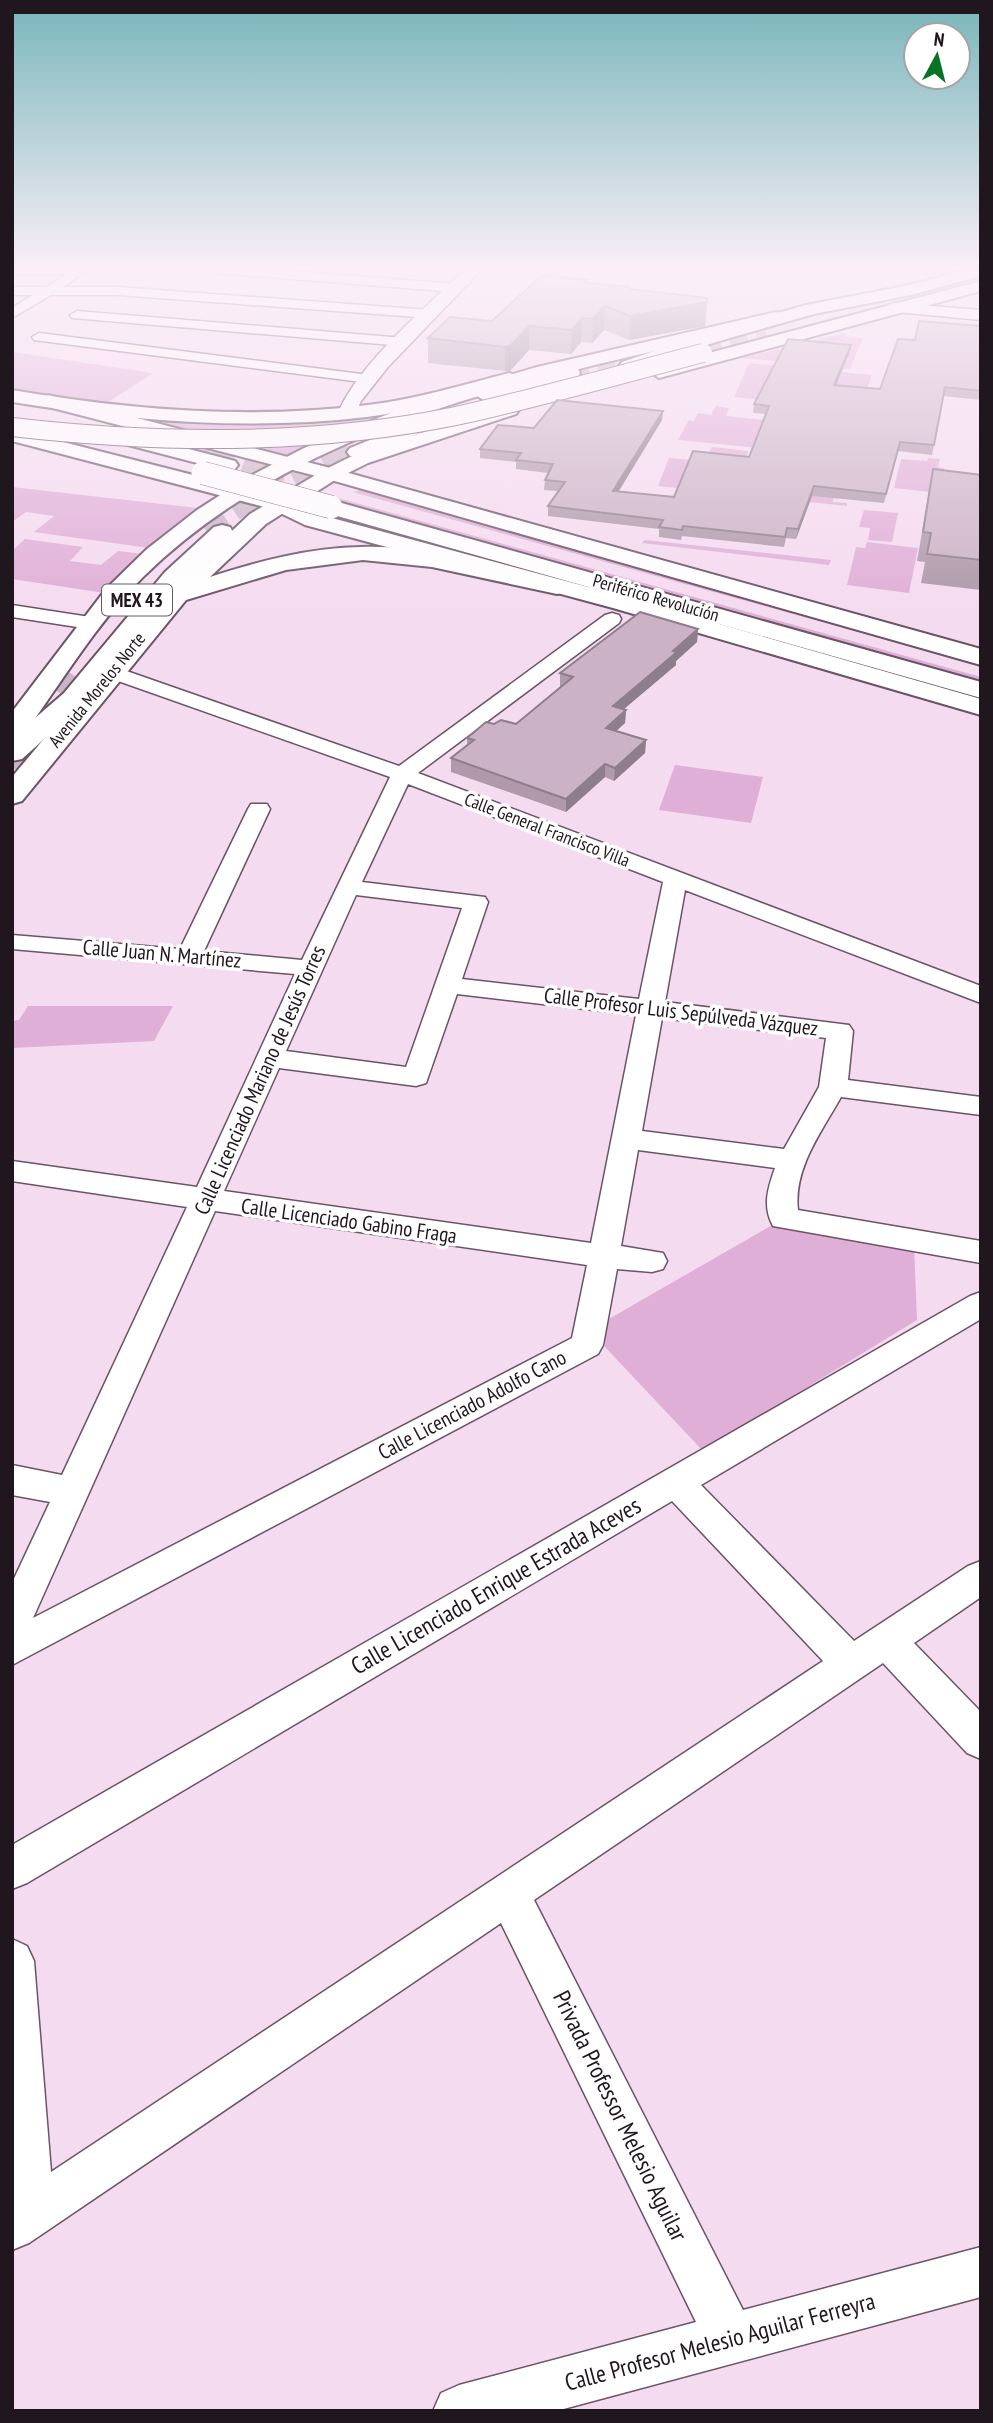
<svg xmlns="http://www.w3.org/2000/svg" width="993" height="2423" viewBox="0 0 993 2423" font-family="'PT Sans Narrow',sans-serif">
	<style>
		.green { fill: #e0afd7 }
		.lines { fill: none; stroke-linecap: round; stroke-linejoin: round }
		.trunk-tunnel-far2 { stroke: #cab4c6; stroke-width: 18; stroke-dasharray: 18 9; stroke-linecap: butt }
		.trunk-tunnel-far1 { stroke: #cab4c6; stroke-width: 23; stroke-dasharray: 23 11; stroke-linecap: butt }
		.trunk-tunnel { stroke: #cab4c6; stroke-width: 29; stroke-dasharray: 29 15; stroke-linecap: butt }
		.minor-casing { stroke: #6a5466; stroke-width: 3 }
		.tertiary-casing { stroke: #6a5466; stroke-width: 3 }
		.secondary-casing { stroke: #6a5466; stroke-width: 4 }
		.primary-casing { stroke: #6a5466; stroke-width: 4 }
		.trunk-casing { stroke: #6a5466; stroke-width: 4 }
		.minor { fill: #fff; fill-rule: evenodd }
		.tertiary { fill: #fff; fill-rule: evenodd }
		.secondary { fill: #fff; fill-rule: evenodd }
		.primary { fill: #fff; fill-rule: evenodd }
		.trunk { fill: #fff; fill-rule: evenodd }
		.trunk-bridge-far1-casing { stroke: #6a5466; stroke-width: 20; stroke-linecap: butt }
		.trunk-bridge-casing { stroke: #6a5466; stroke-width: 24; stroke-linecap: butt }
		.trunk-bridge-far1 { stroke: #fff; stroke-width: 18 }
		.trunk-bridge { stroke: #fff; stroke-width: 23 }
		.wall { fill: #af99aa }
		.shaded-wall { fill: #8e7d8b }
		.building { fill: #cbb2c6; stroke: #8e7d8b; stroke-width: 2 }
		.labels { text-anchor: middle; stroke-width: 7; stroke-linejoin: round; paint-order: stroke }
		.far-street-label { font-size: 18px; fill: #20171e; stroke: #fff }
		.shield { fill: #fff; stroke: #635d62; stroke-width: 2 }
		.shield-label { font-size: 19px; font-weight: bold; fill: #20171e }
		.street-label { font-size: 21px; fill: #20171e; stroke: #fff }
		.near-street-label { font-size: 24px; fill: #20171e; stroke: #fff }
	</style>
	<rect width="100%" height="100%" fill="#f5dbf0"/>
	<path class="green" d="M844 333 846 337 863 338 850 369H843L849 354 776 361 741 358Z
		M12 352 153 373 105 404 12 388Z
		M749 363 872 375 864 397 843 407 734 397Z
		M716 406 729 408 726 416 839 428 829 455 678 440 689 420 694 421 698 413 711 415Z
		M375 419 289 456 141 420 255 423Z
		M712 447 748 451 747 458 835 489 833 502 847 503V506L658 486 669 458 704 461Z
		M928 458 940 459 938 467 944 468 940 493 894 488 901 459 927 461Z
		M12 487 198 508 149 548 34 532 54 516 26 512 12 522Z
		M360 490 981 662V666L353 492Z
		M331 496 981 677V684L326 500Z
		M864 510 898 513 892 542 868 540 870 528 859 527Z
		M25 539 83 547 70 561 101 565 118 551 143 554 105 593 12 579V551Z
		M645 540 831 560 829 565 642 543Z
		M867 542 918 548 909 593 847 585 856 547 865 548Z
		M675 765 763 777 751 823 659 810Z
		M28 1006H173L154 1041 12 1048V1021L19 1020Z
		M774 1224 914 1245 917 1320 703 1451 605 1347 607 1320Z"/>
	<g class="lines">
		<path class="trunk-tunnel-far2" d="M571 373 766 333
			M167 438 218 452
			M335 452 346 446"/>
		<path class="trunk-tunnel-far1" d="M212 450 270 469 273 483
			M205 529 273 483 338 450
			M72 683 76 677"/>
		<path class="trunk-tunnel" d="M12 767 73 681"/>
		<defs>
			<path id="minor" d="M12 269H89L63 287H118L430 310 437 314 430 318 118 295H51L12 318V308L33 295H12V287H46L67 274H12Z
				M211 269H263L456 284 462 288 456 292 217 273Z
				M77 311 404 338 411 342 404 346 72 318 70 315Z
				M39 333 369 375 376 379 369 383 34 340 32 337Z
				M12 605 90 617 99 623 90 629 12 617Z
				M612 613 619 615 621 619 619 623 418 773 981 986V1003L685 890 665 1002 849 1025 853 1031 848 1080 981 1097V1115L841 1097C822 1131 793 1169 798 1210L981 1241V1263L773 1226C762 1206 768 1188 775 1168L638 1150 621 1246 663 1253 667 1261 663 1269 652 1272 617 1269 603 1345 598 1354 12 1665V1583L50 1502 12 1495V1465L62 1475 187 1207 12 1181V1161L197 1187 295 974 12 949V935L180 949 248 809 251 804H267L270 809 204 951 302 960 390 777 104 676 101 672 104 668H118L399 766 605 615ZM408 784 663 882 639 999 462 979 488 902 485 897 362 882ZM356 895 462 908 406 1067 286 1051ZM457 994 636 1015 591 1243 224 1191 279 1068 416 1086 426 1083ZM662 1018 826 1038 819 1087 784 1149 642 1131ZM215 1211 587 1265 572 1338 33 1618Z
				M981 1292V1319L701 1485 854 1641 968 1566 981 1561V1597L914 1643 981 1712V1759L967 1753 883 1663 534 1900 743 2310 981 2247V2297L556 2411H433L441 2393 459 2385 696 2322 501 1923 29 2243 12 2250V1939L27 1946 34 1961 51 2172 823 1661 672 1501 27 1883 12 1889V1845L970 1296Z"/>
			<path id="tertiary" d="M465 269H482L388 367 361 401 354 417H340L338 413C359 363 426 308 465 269Z
				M892 303 981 310V320L886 311 884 308Z"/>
			<path id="secondary" d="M48 395 338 470 981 649V665L324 478 41 405 38 401Z
				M12 429 288 499 321 515 629 598 981 699V715L613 608 305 525 272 509 12 441Z"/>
			<path id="primary" d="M981 281V291L659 378 650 372 652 368Z
				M776 312 782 313 785 317 782 321C560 376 314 410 143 577 96 624 61 683 22 737L12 739V712L106 589 147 549 197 510 250 476 304 448 418 402 537 367Z
				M509 404 519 410 516 414 368 463 338 478 266 524 210 577C259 561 309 548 361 547 429 545 500 566 565 582L569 587 565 592 557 594 432 567 363 560 286 570 186 600 22 801 12 804V777L167 592 250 514 324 470 354 455Z"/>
			<path id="trunk" d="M970 269H981V276L911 295 814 314 716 342 634 370H622L619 366 622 362 704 334 806 305 909 285Z
				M571 367 578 369 580 373 578 377 487 402 477 396 487 390C447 400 408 412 367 417 249 431 129 421 12 402V390C129 410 250 420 368 405 416 399 463 385 509 373L516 375 518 379 516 382Z
				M446 409 456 415 453 419 364 456H350L347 452 350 448Z
				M108 428 235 461 238 465 235 469 228 471 101 438 98 434 101 430Z
				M331 500 981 682V698L323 512 320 507 323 502Z
				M222 525 230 527 233 532 230 537 181 582 82 705 22 759 12 761V738L64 693 165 572 214 527Z"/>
		</defs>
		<use href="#minor" class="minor-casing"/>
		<use href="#tertiary" class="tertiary-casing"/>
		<use href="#secondary" class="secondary-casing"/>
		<use href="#primary" class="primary-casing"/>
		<use href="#trunk" class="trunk-casing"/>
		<use href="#minor" class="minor"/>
		<use href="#tertiary" class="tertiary"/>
		<use href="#secondary" class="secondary"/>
		<use href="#primary" class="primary"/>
		<use href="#trunk" class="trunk"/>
		<defs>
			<path id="trunk-bridge-far1" d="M12 427C160 444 310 446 456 416 539 398 621 374 703 353"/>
			<path id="trunk-bridge" d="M203 473 331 507"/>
		</defs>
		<use href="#trunk-bridge-far1" class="trunk-bridge-far1-casing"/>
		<use href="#trunk-bridge" class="trunk-bridge-casing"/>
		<use href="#trunk-bridge-far1" class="trunk-bridge-far1"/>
		<use href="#trunk-bridge" class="trunk-bridge"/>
	</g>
	<path class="wall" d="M588 280V283L707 302 705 326 629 340 604 330 592 343 581 342 571 354 529 350 510 371H505L428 363V338L492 321Z
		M981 326V400L943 396 932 455 898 451 884 503 812 496 796 539 786 538 784 547 682 536 681 540 659 537V529L548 516V506L558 491 544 490 545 480 548 473 516 469V462L480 458V449L534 428 662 420 619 491 674 497 749 457 766 414 753 413 754 404 851 345 849 354 836 385 880 389 915 340Z
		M933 469 981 475V590L921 583 925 562 917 561Z
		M698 629 697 642 676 661V665L624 709 626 710 625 723 616 731 646 740 645 753 614 781 605 777 566 812 451 772V758L467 746V738L494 724H516L561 686H560V673Z"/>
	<path class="shaded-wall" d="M707 302 705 326 629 340 630 316Z
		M605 306 604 330 592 343 593 319Z
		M582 318 581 342 571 354 572 330Z
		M529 326V350L510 371H505V347Z
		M851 345 849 354 832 394 834 385Z
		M663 411 662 420 613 500V491Z
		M814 486 812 496 796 539 798 529Z
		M698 629 697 642 676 661V665L612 719 613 706Z
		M626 710 625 723 605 741 606 728Z
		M646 740 645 753 614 781 615 768Z
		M605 764V777L566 812V799Z"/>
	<path class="building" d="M542 275 588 280 585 283 630 287 629 289 707 298V302L630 316 605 306 593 319 582 318 572 330 529 326 510 346 505 347 428 338 450 317 492 321Z
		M919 321 981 326V391L945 387 934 445 900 442 886 494 814 486 798 529 787 528 785 537 683 526 682 530 659 527 663 520 548 506 565 482 545 480 553 464 516 460 521 453 480 449 498 425 534 428 557 400 663 411 613 491 674 497 693 451 749 457 769 406 754 404 788 339 851 345 834 385 880 389 898 339 915 340Z
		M933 469 981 475V560L927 554 931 533 923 532Z
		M640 612 698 629 673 651 677 652 613 706 626 710 606 728 646 740 615 768 605 764 566 799 451 758 474 740 467 738 486 722 494 724 501 720 516 724 573 677 560 673Z"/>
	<linearGradient id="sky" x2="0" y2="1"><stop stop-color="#77b6ba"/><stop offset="0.44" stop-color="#faeff8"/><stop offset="1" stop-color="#faeff8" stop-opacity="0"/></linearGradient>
	<rect width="993" height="608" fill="url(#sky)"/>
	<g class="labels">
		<g class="far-street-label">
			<text transform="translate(656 598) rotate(16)" y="6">Periférico Revolución</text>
			<text transform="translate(97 690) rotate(-51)" y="6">Avenida Morelos Norte</text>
			<text transform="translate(547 830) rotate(21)" y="6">Calle General Francisco Villa</text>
		</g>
		<rect class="shield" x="102" y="584.5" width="70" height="31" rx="5"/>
		<g class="shield-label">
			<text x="137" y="607">MEX 43</text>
		</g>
		<g class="street-label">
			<text transform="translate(162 954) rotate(5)" y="7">Calle Juan N. Martínez</text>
			<text transform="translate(681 1012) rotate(7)" y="7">Calle Profesor Luis Sepúlveda Vázquez</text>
			<text transform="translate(260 1080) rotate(-66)" y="7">Calle Licenciado Mariano de Jesús Torres</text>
			<text transform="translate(349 1221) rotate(8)" y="7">Calle Licenciado Gabino Fraga</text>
			<text transform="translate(472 1405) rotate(-28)" y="7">Calle Licenciado Adolfo Cano</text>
		</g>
		<g class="near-street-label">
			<text transform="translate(496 1586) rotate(-30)" y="8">Calle Licenciado Enrique Estrada Aceves</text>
			<text transform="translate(620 2116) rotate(64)" y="8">Privada Professor Melesio Aguilar</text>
			<text transform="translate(720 2342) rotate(-15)" y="8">Calle Profesor Melesio Aguilar Ferreyra</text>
		</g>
	</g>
	<rect width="993" height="2423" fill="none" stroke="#20171e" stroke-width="28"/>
	<g transform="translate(937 56) rotate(7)"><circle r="33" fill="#ffffff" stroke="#a6a2a5" stroke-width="2"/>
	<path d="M0-5L12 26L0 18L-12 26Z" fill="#087325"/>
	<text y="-10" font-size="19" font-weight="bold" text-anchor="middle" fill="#20171e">N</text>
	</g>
</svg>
